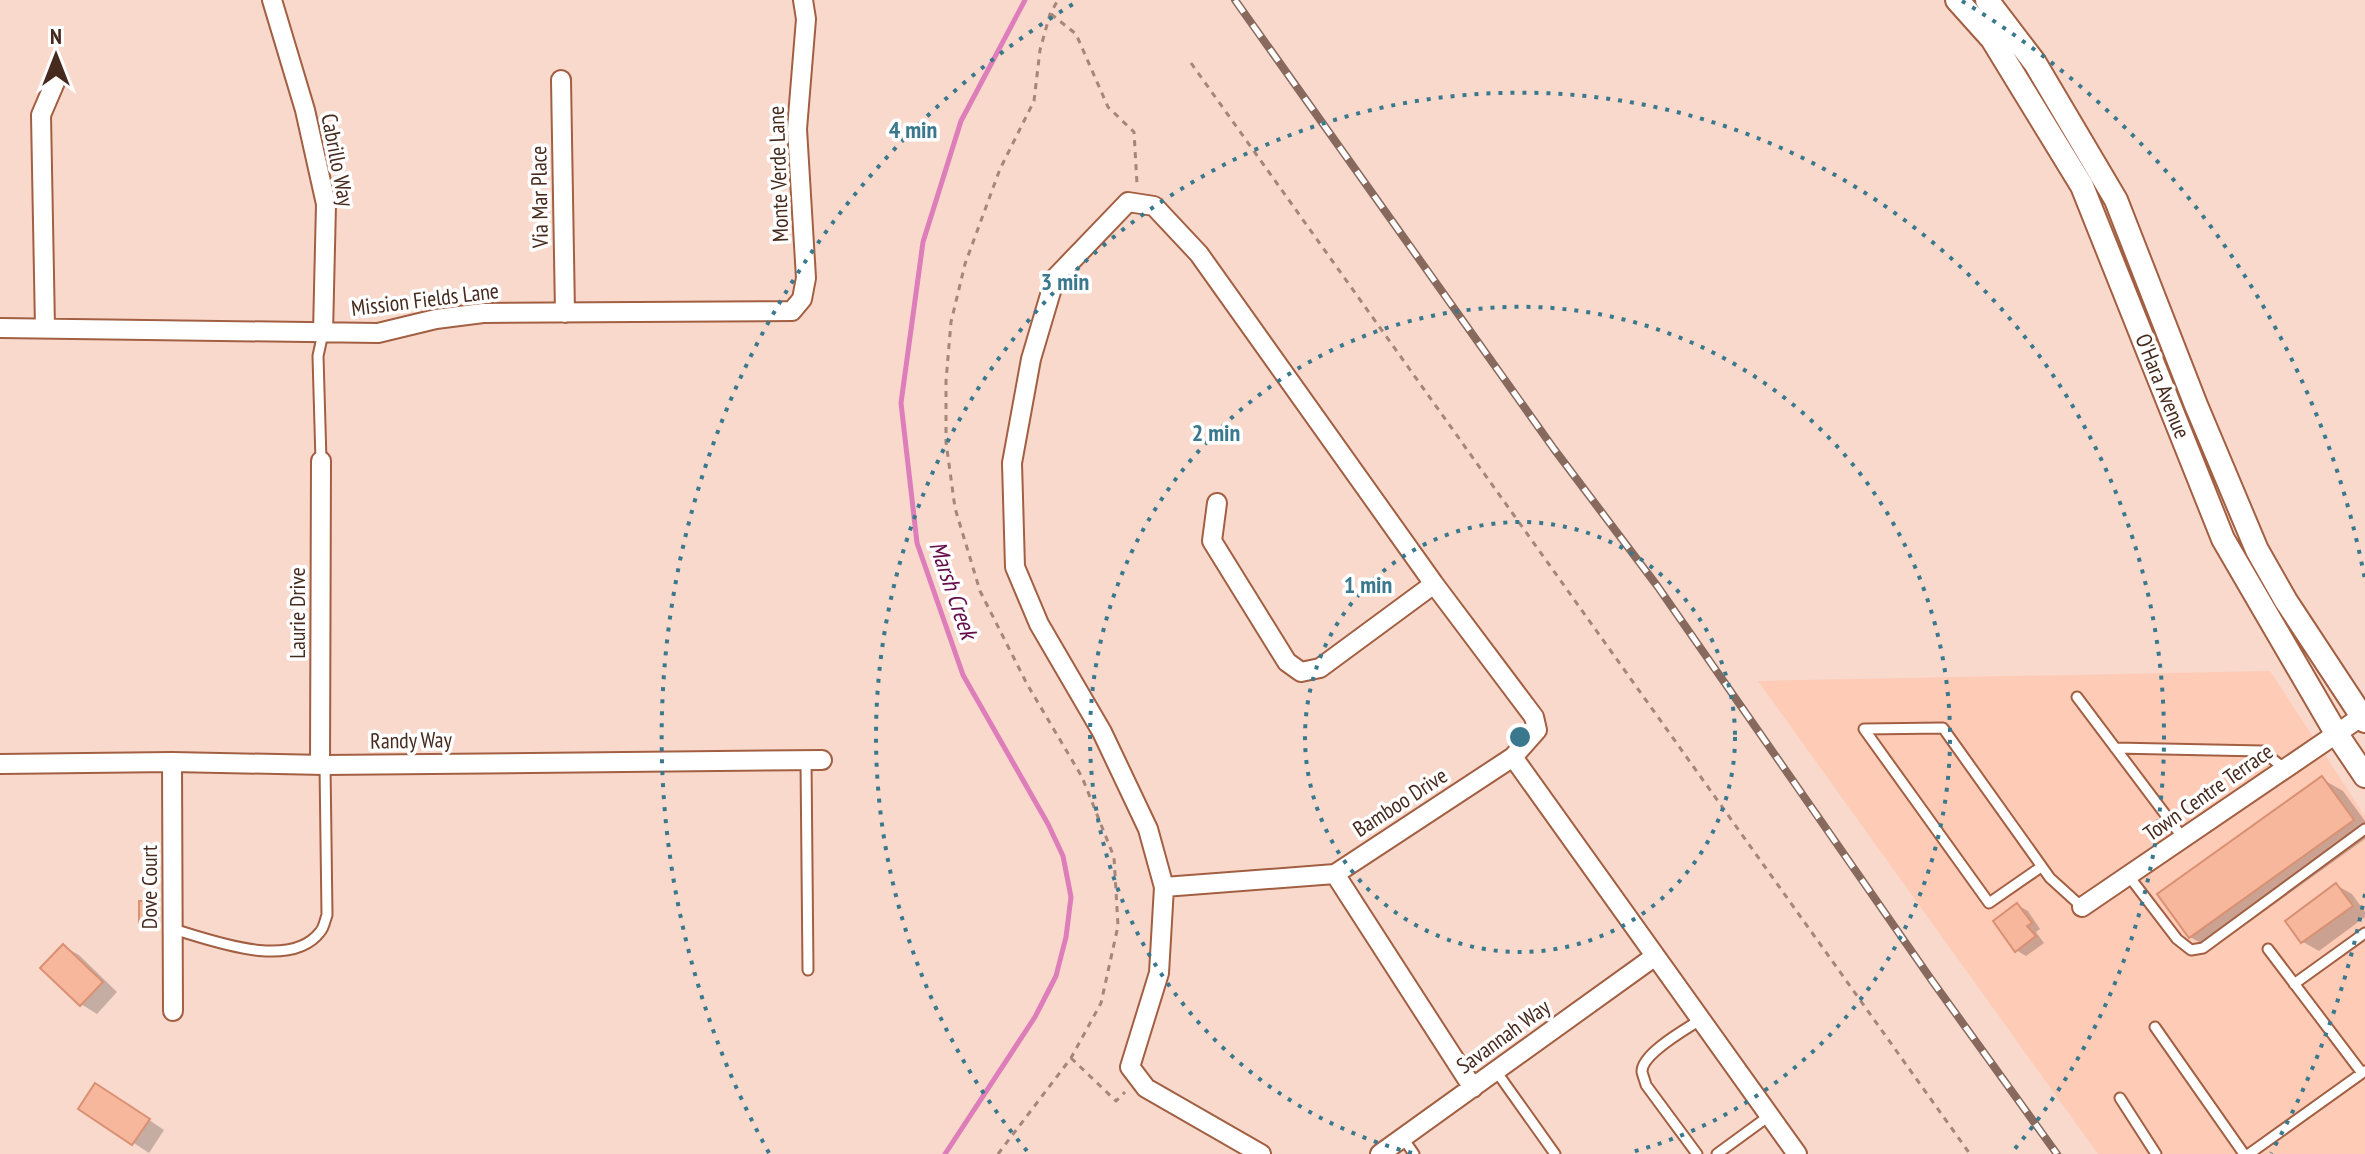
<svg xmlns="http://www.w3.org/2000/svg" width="2365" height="1154" viewBox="0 0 2365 1154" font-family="'PT Sans Narrow',sans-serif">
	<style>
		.built { fill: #fecbb6 }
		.shadow { fill: #0003 }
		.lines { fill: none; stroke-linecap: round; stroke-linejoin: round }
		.stream { stroke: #dd7db9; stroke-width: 5 }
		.building { fill: #f7b79c; stroke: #d99073; stroke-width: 2 }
		.service-casing { stroke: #a25f42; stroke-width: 13 }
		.minor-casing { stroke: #a25f42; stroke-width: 22 }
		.tertiary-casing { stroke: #a25f42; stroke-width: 26 }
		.path { stroke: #a4867a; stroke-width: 3; stroke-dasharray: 6 6; stroke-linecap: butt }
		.service { stroke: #fff; stroke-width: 9 }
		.minor { stroke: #fff; stroke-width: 18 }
		.tertiary { stroke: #fff; stroke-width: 22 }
		.rail-casing { stroke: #87695d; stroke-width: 8 }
		.rail { stroke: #fff; stroke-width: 5; stroke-dasharray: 15; stroke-linecap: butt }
		.ring { fill: none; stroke: #3a788d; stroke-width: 4; stroke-dasharray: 4 8 }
		.labels { text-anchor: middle; stroke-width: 7; stroke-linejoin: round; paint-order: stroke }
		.street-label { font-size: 22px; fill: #472a1e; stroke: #fff }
		.water-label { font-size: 24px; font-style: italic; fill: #650d4b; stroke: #fff }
		.centre { fill: #3a788d; stroke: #fff; stroke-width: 4 }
		.ring-label { font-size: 24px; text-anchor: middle; font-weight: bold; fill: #3a788d; stroke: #fff; stroke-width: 7; stroke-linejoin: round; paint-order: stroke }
	</style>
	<rect width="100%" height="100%" fill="#f8d9cc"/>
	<path class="built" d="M2270 671 2365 816V1154H2098L1758 681Z"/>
	<path class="shadow" d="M2322 779 2343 791 2365 821V839L2212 949 2190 937Z
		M2336 885 2352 894 2365 912V917L2319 951 2303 942 2288 921Z
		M155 903 159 906V924L141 921Z
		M2017 905 2028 911 2040 929 2036 932 2044 943 2026 956 2016 950Z
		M63 946 79 955 117 992 97 1014 81 1004Z
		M112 1095 164 1130 149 1153 81 1108Z"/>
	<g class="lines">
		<path class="stream" d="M945 1154 1035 1017 1056 976 1066 937 1071 897 1063 856 1048 824 963 675 917 543 901 403 923 242 961 121 1025 0"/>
	</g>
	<path class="building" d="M2322 776 2354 820 2189 938 2157 894Z
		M2336 883 2353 906 2301 943 2285 921Z
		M139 901H155V923H139Z
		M2017 903 2032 923 2027 926 2036 936 2015 952 1993 921Z
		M63 944 103 982 80 1006 40 968Z
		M95 1083 150 1119 132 1145 78 1109Z"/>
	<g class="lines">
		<defs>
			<path id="service" d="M321 461 318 356 323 333
				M2077 697 2183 838
				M2115 748 2262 751 2284 768
				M806 760 808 970
				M2041 867 1989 903 1864 729 1943 728 2050 878 2082 907
				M2128 875 2177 939 2191 950 2203 948 2365 829
				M173 929C211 940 290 971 320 932 324 928 325 920 327 915L325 765
				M2268 949 2362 1073
				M2294 984 2365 933
				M2155 1027 2244 1154
				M1496 1071 1555 1154
				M2120 1098 2156 1154
				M1403 1138 1414 1154
				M1697 1154 1646 1085C1646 1084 1642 1073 1642 1072 1641 1054 1686 1029 1700 1020
				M1717 1154 1769 1116
				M2249 1154 2365 1071"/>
			<path id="minor" d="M272 0 305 110 326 204 323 333
				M561 80 565 313
				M0 328 378 333 436 319 483 313 792 311 802 299 806 278 797 129 806 19 803 0
				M45 328 41 115 56 80
				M1217 503 1212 541 1287 662 1301 672 1320 668 1434 584
				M172 762 173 1011
				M0 764 172 762 325 765 822 760
				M320 765 321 461
				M1335 874 1473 1088
				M1164 887 1148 829 1102 732 1039 624 1015 567 1012 463 1031 359 1055 278 1128 202 1154 206 1199 254 1434 584 1534 717 1537 730 1513 757
				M2082 907 2361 717
				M1261 1154 1146 1088 1130 1067 1159 973 1164 887 1335 874 1513 757 1797 1154
				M1380 1154 1654 957"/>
			<path id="tertiary" d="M1957 0 1992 39 2082 186 2223 539 2336 733 2365 776
				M1987 0 2035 63 2116 200 2196 405 2257 550 2286 601 2365 721"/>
		</defs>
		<use href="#service" class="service-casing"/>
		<use href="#minor" class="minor-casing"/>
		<use href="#tertiary" class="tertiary-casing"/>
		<path class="path" d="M1051 14 1076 34 1108 107 1134 132 1137 184
			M1191 63 1970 1154
			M1071 1058 1116 1101 1125 1092
			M998 1154 1071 1058 1101 1003 1118 926 1114 857 1082 777 1027 684 980 591 955 508 946 442V381L951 322 965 264 1000 169 1034 101 1040 50 1050 14 1058 0"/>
		<use href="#service" class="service"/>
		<use href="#minor" class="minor"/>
		<use href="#tertiary" class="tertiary"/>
		<defs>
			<path id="rail" d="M1235 0 1554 449 1658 587 1933 982 2057 1154"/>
		</defs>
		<use href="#rail" class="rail-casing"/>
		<use href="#rail" class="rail"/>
	</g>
	<g class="ring">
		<circle cx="1520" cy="737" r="215"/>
		<path d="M1412 1153A430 430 0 1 1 1628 1153"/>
		<path d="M1027 1151A644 644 0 1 1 2013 1151"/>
		<path d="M2365 894A859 859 0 0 1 2271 1153M769 1153A859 859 0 0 1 1078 1M1962 1A859 859 0 0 1 2365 580"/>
	</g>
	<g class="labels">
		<g class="street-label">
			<text transform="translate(338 160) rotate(79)" y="8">Cabrillo Way</text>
			<text transform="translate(778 174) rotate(-92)" y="8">Monte Verde Lane</text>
			<text transform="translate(539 197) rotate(-91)" y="8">Via Mar Place</text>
			<text transform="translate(425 299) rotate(-7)" y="8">Mission Fields Lane</text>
			<text transform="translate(2163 386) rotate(68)" y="8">O'Hara Avenue</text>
			<text transform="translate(297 613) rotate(-90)" y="8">Laurie Drive</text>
			<text transform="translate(411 740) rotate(-1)" y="8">Randy Way</text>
			<text transform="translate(2208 792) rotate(-35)" y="8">Town Centre Terrace</text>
			<text transform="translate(1400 802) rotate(-33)" y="8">Bamboo Drive</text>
			<text transform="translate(149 887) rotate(-90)" y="8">Dove Court</text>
			<text transform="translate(1503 1036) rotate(-36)" y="8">Savannah Way</text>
		</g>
		<g class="water-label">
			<text transform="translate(953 590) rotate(71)" y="8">Marsh Creek</text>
		</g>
	</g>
	<circle cx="1520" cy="737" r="12" class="centre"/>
	<g class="ring-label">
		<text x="913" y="138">4 min</text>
		<text x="1065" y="290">3 min</text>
		<text x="1216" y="441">2 min</text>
		<text x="1368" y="593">1 min</text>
	</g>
	<g transform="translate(56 56)" stroke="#ffffff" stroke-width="6" paint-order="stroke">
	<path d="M0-6L14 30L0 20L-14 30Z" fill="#472a1e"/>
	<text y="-12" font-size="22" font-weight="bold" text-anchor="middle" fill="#472a1e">N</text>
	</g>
</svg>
